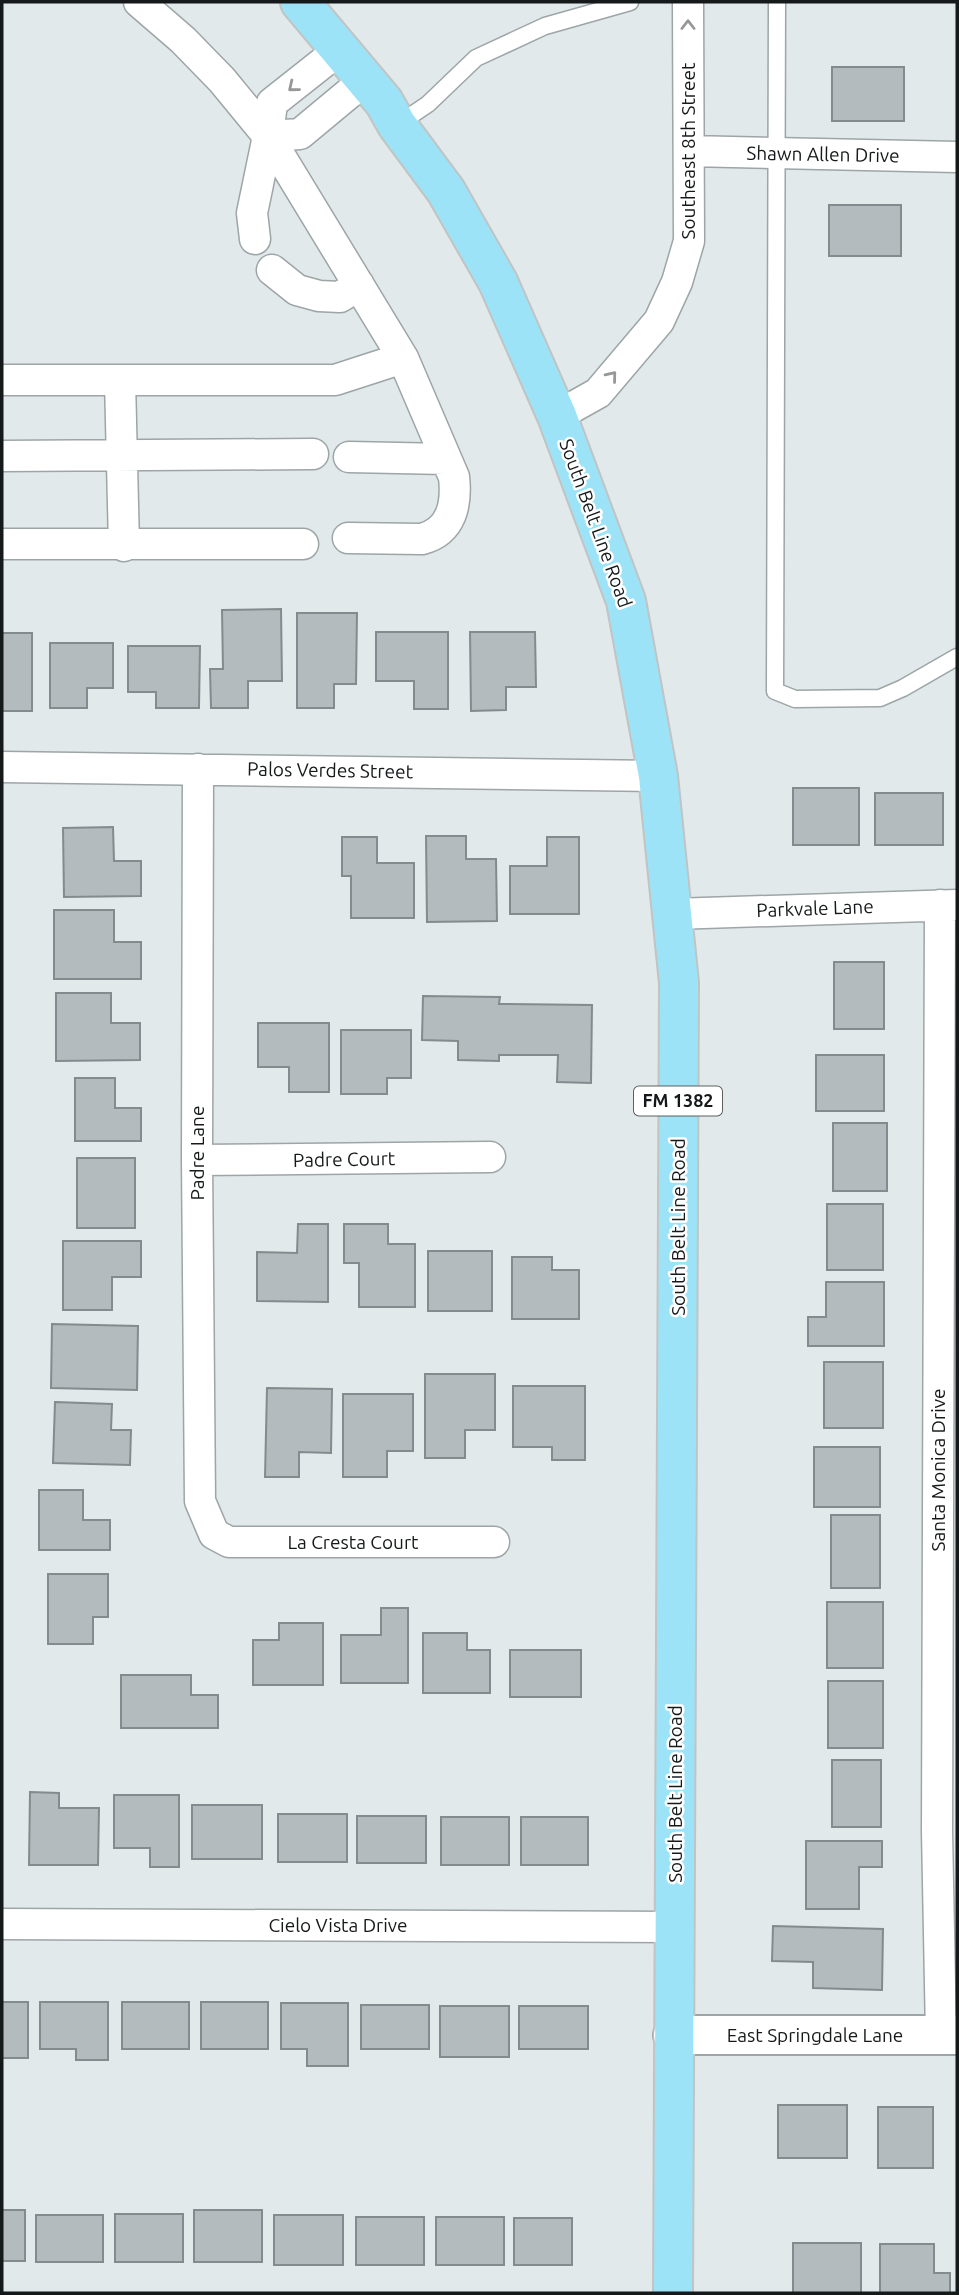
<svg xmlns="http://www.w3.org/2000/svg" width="959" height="2295" viewBox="0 0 959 2295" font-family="Ubuntu,sans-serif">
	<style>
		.building { fill: #b3bbbe; stroke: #848b8e; stroke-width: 2 }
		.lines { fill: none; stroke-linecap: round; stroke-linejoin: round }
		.lane-casing { stroke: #9da5a7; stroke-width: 19 }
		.street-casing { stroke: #9da5a7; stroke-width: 33 }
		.secondary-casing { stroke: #9da5a7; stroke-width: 42 }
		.primary-casing { stroke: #c2c3c3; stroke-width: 42 }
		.lane { stroke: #fff; stroke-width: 16 }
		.street { stroke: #fff; stroke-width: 30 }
		.secondary { stroke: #fff; stroke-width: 38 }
		.primary { stroke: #9de3f7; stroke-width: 38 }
		.oneway { stroke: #969898 }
		.labels { text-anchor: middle; stroke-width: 5; stroke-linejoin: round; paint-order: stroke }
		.shield { fill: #fff; stroke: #5c5e5f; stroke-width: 2 }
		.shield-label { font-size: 18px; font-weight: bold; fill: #16191a }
		.street-label { font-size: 19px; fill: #16191a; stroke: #fff }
	</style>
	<rect width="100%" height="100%" fill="#e1e9eb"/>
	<path class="building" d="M832 67H904V121H832Z
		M829 205H901V256H829Z
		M281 609 282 681H248V708H211L210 669H223L222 610Z
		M297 613H357L356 684H334V708H297Z
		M376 632H448V709H414V681H376Z
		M470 632H535L536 687H506V710L471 711Z
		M2 633H32V711H2Z
		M50 643H113V688H87V708H50Z
		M128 646H200L199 708H156V692H128Z
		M793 788H859V845H793Z
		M875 793H943V845H875Z
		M113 827 114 861H141V896L64 897 63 828Z
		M426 836H466V859H496L497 921 427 922Z
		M342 837H377V863H414V918H351V876H342Z
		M547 837H579V914H510V866H547Z
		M54 910H114V942H141V979H54Z
		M834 962H884V1029H834Z
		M56 993H111V1023H140V1060L56 1061Z
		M423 996 500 997 499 1004 592 1005 591 1083 557 1082 558 1055H499V1061L458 1060V1041L422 1040Z
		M258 1023H329V1092H289V1067H258Z
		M341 1030H411V1078H387V1094H341Z
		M816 1055H884V1111H816Z
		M75 1078H115V1108H141V1141H75Z
		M833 1123H887V1191H833Z
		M77 1158H135V1228H77Z
		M827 1204H883V1270H827Z
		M298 1224H328V1302L257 1301V1252L297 1253Z
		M344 1224H388V1244H415V1307H359V1263H344Z
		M63 1241H141V1277H112V1310H63Z
		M428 1251H492V1311H428Z
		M512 1257H552V1270H579V1319H512Z
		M826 1282H884V1346H808V1317H826Z
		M52 1324 138 1326 137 1390 51 1388Z
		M824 1362H883V1428H824Z
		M425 1374H495V1430H465V1458H425Z
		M513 1386H585V1460H552V1447H513Z
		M267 1388 332 1389 331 1453 299 1452V1477H265Z
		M343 1394H413V1451H387V1477H343Z
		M55 1402 112 1404 111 1430H131L130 1465 53 1463Z
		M814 1447H880V1507H814Z
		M39 1490H83V1520H110V1550H39Z
		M831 1515H880V1588H831Z
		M48 1574H108V1617H93V1644H48Z
		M827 1602H883V1668H827Z
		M381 1608H408V1683H341V1635H381Z
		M279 1623H323V1685H253V1640H279Z
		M423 1633H467V1650H490V1693H423Z
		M510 1650H581V1697H510Z
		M121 1675H191V1695H218V1728H121Z
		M828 1681H883V1748H828Z
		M832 1760H881V1827H832Z
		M30 1792 59 1793V1808H99L98 1865H29Z
		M114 1795H179V1867H150V1848H114Z
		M192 1805H262V1859H192Z
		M278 1814H347V1862H278Z
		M357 1816H426V1863H357Z
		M441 1817H509V1865H441Z
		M521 1817H588V1865H521Z
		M806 1841H882V1867H859V1909H806Z
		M773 1926 883 1929 882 1990 813 1988V1962L772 1961Z
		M2 2002H28V2058H2Z
		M40 2002H108V2060H76V2049H40Z
		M122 2002H189V2049H122Z
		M201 2002H268V2049H201Z
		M281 2003H348V2066H307V2049H281Z
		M361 2005H429V2049H361Z
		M440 2006H509V2057H440Z
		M519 2006H588V2049H519Z
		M778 2105H847V2158H778Z
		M878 2107H933V2168H878Z
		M2 2210H25V2261H2Z
		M194 2210H262V2262H194Z
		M115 2214H183V2262H115Z
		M36 2215H103V2262H36Z
		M274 2215H343V2265H274Z
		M356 2217H424V2265H356Z
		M436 2217H504V2265H436Z
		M514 2218H572V2265H514Z
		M793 2243H861V2293H793Z
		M880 2244H934V2273H950V2293H880Z"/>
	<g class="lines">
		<defs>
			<path id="lane" d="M777 2 775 691 795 699 880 698 903 688 957 657
				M397 125 428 104 476 58 545 26 630 2"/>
			<path id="street" d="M139 2 183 40 222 80 268 136 403 358 454 477C457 504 452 531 422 539L348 538
				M268 136 300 134 365 80
				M689 151 957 157
				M255 239 252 213 268 136 272 103 339 50
				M272 270 297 290 319 296 340 297 359 285
				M2 380H335L403 358
				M120 380 124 546
				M557 416 598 393 659 321 677 282 689 241 688 2
				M2 456 313 454
				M349 457 446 459
				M2 544H303
				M2 767 658 776
				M198 769 197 1160 200 1501 214 1534 229 1542H494
				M940 905 937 1831 941 2035
				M673 914 957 905
				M197 1160 490 1157
				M2 1924 674 1927"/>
			<path id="secondary" d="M673 2035H957"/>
			<path id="primary" d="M300 2 384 102 397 125 446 191 498 282 557 416 626 601 658 776 679 983 673 2293"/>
		</defs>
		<use href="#lane" class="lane-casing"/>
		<use href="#street" class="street-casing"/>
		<use href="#secondary" class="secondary-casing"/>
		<use href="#primary" class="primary-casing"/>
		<use href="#lane" class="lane"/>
		<use href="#street" class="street"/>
		<use href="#secondary" class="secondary"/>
		<use href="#primary" class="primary"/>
	</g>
	<defs><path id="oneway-chevron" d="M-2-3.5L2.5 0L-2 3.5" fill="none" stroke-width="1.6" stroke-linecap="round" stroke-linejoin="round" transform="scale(1.75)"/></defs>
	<g class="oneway">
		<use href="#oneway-chevron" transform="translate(688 25) rotate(-90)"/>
		<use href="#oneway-chevron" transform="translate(293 87) rotate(141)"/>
		<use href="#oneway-chevron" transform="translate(612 376) rotate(-51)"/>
	</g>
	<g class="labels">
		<rect class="shield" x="634" y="1086.5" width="88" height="29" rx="5"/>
		<g class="shield-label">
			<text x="678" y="1107">FM 1382</text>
		</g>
		<g class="street-label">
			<text transform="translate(688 151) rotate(-90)" y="7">Southeast 8th Street</text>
			<text transform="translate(823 154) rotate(1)" y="7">Shawn Allen Drive</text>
			<text transform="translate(596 523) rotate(70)" y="7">South Belt Line Road</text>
			<text transform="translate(330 770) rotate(1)" y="7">Palos Verdes Street</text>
			<text transform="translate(815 908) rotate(-2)" y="7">Parkvale Lane</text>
			<text transform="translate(197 1153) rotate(-90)" y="7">Padre Lane</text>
			<text transform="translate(344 1159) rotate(-1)" y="7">Padre Court</text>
			<text transform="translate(678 1227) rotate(-90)" y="7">South Belt Line Road</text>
			<text transform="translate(938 1470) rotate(-90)" y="7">Santa Monica Drive</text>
			<text x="353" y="1549">La Cresta Court</text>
			<text transform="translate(675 1794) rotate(-90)" y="7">South Belt Line Road</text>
			<text x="338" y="1932">Cielo Vista Drive</text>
			<text x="815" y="2042">East Springdale Lane</text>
		</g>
	</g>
	<rect width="959" height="2295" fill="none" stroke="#16191a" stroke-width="7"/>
</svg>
